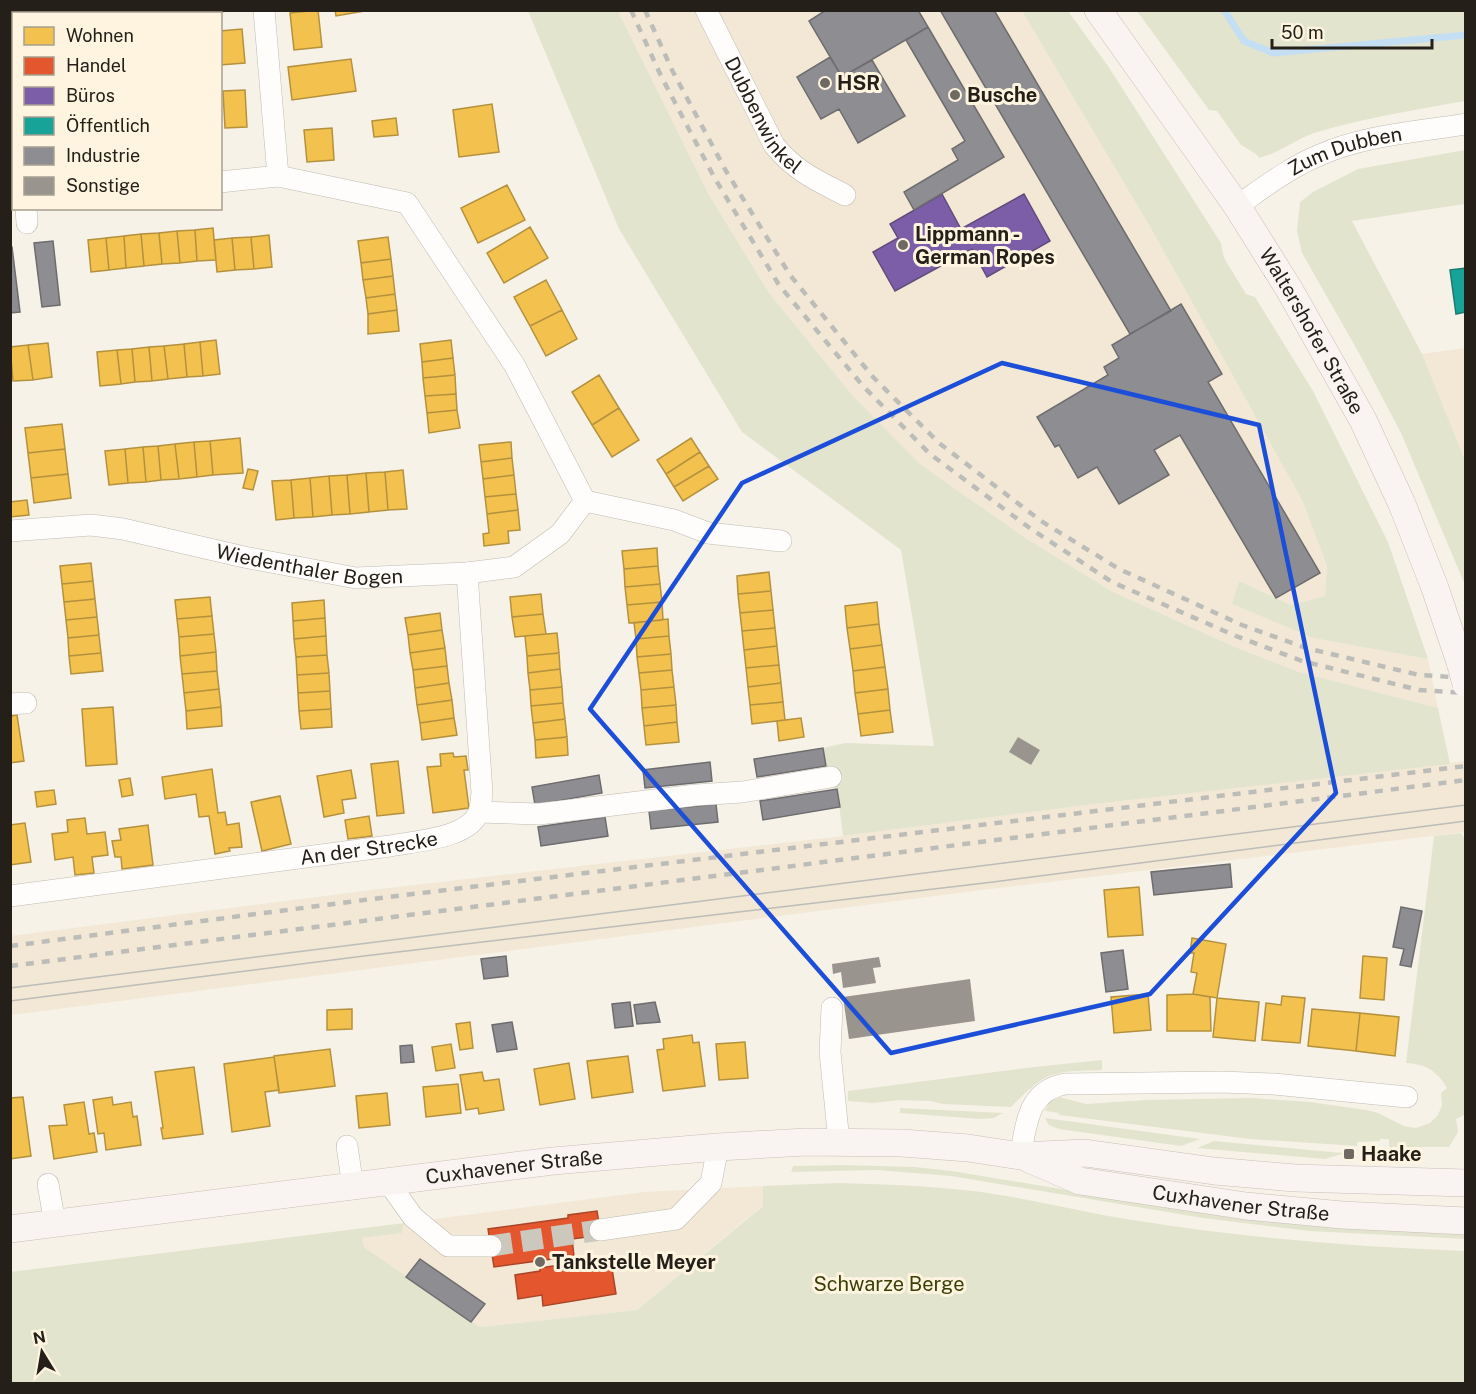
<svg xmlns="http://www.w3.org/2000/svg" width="1476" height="1394" viewBox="0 0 1476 1394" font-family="'Public Sans',sans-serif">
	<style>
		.built { fill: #f2e8d5 }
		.green { fill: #e3e4ce }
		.homes { fill: #f2c14e; stroke: #b4913e; stroke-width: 1.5 }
		.shops { fill: #e4572e; stroke: #aa4628; stroke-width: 1.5 }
		.offices { fill: #7b5ea7; stroke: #614b7c; stroke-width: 1.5 }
		.public { fill: #17a398; stroke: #1b7c72; stroke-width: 1.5 }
		.industry { fill: #8d8d92; stroke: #6e6c6e; stroke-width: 1.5 }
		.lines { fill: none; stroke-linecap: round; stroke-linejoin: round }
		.stream { stroke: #c4def3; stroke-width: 7 }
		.building { fill: #9a948e }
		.minor-tunnel { stroke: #cdc8be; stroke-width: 21; stroke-dasharray: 21 10; stroke-linecap: butt }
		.minor-casing { stroke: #bfbbb2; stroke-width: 22 }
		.major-casing { stroke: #c8beb7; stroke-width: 28 }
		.minor { stroke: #fefdfb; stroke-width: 21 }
		.major { stroke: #f9f4f2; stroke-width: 27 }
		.tram { stroke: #bcbcb9; stroke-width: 1.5 }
		.rail { stroke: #bcbcb9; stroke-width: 4.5; stroke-dasharray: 8 8; stroke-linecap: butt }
		.major-bridge-casing { stroke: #c8beb7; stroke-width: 28; stroke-linecap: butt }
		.major-bridge { stroke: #f9f4f2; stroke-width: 27 }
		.marked { fill: none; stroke: #1d4ed8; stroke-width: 4.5; stroke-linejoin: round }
		.poi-dot { fill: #6e6a61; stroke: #fef4e0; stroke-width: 2 }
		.labels { text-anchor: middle; stroke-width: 6; stroke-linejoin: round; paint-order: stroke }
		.poi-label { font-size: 20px; font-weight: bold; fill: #242019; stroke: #fef4e0; text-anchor: start }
		.street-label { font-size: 20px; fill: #242019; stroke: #fef4e0 }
		.park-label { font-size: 20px; fill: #393f06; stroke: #fef4e0 }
	</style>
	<rect width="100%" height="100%" fill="#f7f2e7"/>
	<path class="built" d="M618 11H1022L1153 232 1303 502 1327 566 1325 596 1291 605 1239 581 1233 604 1313 638 1428 659 1438 708 1299 672 1235 647 1111 591 1024 537 920 464 853 396 769 293 708 193Z
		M1465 348H1466L1465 460 1422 354Z
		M1465 761V832L982 890 11 1015 10 936 379 889 843 836 1103 803Z
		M763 1186V1205L637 1310 480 1327 364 1247 362 1238 401 1233 404 1223 644 1192Z"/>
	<path class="green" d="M528 11H618L708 193 769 293 853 396 920 464 1024 537 1111 591 1235 647 1299 672 1438 708 1450 764 1103 803 843 836 837 789 826 766 823 748 845 743 934 746 901 550 742 432 619 229Z
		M1022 11H1068L1108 66 1221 243 1224 258 1246 294 1255 297 1313 391 1388 542 1428 659 1313 638 1232 604 1239 581 1291 605 1325 596 1327 566 1303 502 1153 232Z
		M1137 11H1465V101C1415 110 1363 118 1314 133 1295 140 1279 153 1259 158L1256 154 1241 145 1217 111 1209 110Z
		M1465 150V204L1352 221 1422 354 1465 460V585L1401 433 1359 353 1302 253 1297 231 1300 202 1313 192 1358 169Z
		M1461 833 1466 840V1114L1456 1119 1458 1132 1449 1147H1389V1139H1380V1141L1357 1142V1146L1250 1139 1059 1115V1113L1045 1111 1049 1102 1059 1097 1086 1104 1146 1100 1251 1098 1310 1102 1366 1110 1378 1113 1404 1126 1416 1128 1430 1123 1438 1115 1442 1105 1441 1093 1447 1088C1437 1071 1426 1064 1406 1063L1434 836Z
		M1102 1060V1070C1051 1072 1048 1070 1011 1107L943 1104 930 1101 900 1100 873 1103 848 1101V1091L1034 1067Z
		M900 1108 1003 1113 994 1118 981 1119 900 1113Z
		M1045 1118 1200 1139 1181 1146 1059 1129 1049 1125Z
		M1214 1141 1342 1153V1154L1325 1159 1197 1148Z
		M843 1165 915 1167 952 1171 1205 1213 1465 1233V1239L1310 1231 1203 1218 951 1176 877 1170 791 1172 793 1166Z
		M837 1183C883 1184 928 1186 973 1191 1029 1198 1084 1213 1139 1221 1248 1238 1356 1247 1465 1251V1383H11L10 1272 404 1223 402 1233 362 1238 364 1247 480 1327 637 1310 763 1206V1186Z"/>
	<path class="homes" d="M10 10H21V14H14V22H10Z
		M137 10H166V14H138Z
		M200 10H231L211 14H201Z
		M318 10 322 47 294 50 290 13Z
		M335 10H364V11L336 16Z
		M242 29 245 63 220 65V31Z
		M10 42H14V74H10Z
		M351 59 356 91 292 100 288 67Z
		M245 90 247 127 225 128 223 91Z
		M492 104 499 152 459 157 453 110Z
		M14 109V143H10V110Z
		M396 118 398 135 374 137 372 121Z
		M332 128 334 160 307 162 304 130Z
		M507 185 525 220 478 243 461 208Z
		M530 227 548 258 504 283 487 253Z
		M213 228 216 260 197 261 195 230Z
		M195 230 197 261 180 263 177 231Z
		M177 231 180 263 162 264 159 233Z
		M159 233 162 264 144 266 141 234Z
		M141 234 144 266 126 268 124 236Z
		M269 235 272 267 254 269 251 237Z
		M124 236 126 268 109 270 106 238Z
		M251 237 254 269 235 270 232 238Z
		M388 237 391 259 361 263 358 241Z
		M106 238 109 270 91 272 88 240Z
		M232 238 235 270 217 272 214 240Z
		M391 259 393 276 363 280 361 263Z
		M393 276 395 294 366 298 363 280Z
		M546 280 562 310 530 326 514 297Z
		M395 294 397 310 368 314 366 298Z
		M397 310 399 331 368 334V314Z
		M562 310 577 339 546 356 530 326Z
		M216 340 220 374 203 376 200 342Z
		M451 340 453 358 422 362 420 344Z
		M200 342 203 376 187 377 184 344Z
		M48 343 52 377 33 380 28 345Z
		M184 344 187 377 168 379 164 346Z
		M28 345 33 380 13 381 10 347Z
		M164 346 168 379 152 381 149 347Z
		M149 347 152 381 135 382 132 349Z
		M132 349 135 382 121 384 117 350Z
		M117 350 121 384 100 386 97 352Z
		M453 358 455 375 423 378 422 362Z
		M455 375 456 394 425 396 423 378Z
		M599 375 619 408 592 425 572 392Z
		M456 394 457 410 427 413 425 396Z
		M619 408 639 440 612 457 592 425Z
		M457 410 460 428 429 433 427 413Z
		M62 424 65 449 28 453 25 428Z
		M240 438 243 473 213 475 210 441Z
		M691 438 700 452 666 474 657 460Z
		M210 441 213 475 197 477 194 442Z
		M194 442 197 477 179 479 175 444Z
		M511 442 512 458 481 462 479 445Z
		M175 444 179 479 161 480 158 446Z
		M158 446 161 480 146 482 143 447Z
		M143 447 146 482 128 483 125 449Z
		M65 449 68 474 31 478 28 453Z
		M125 449 128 483 109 485 105 451Z
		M700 452 709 466 674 487 666 474Z
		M512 458 514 475 483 479 481 462Z
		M709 466 718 479 683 501 674 487Z
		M248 469 258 471 253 490 243 488Z
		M403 470 407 509 388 510 385 472Z
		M385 472 388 510 369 512 366 473Z
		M366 473 369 512 350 514 347 475Z
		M68 474 71 498 34 503 31 478Z
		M347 475 350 514 332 515 329 476Z
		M514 475 516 494 485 497 483 479Z
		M329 476 332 515 313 517 310 478Z
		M310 478 313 517 294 518 291 480Z
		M291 480 294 518 276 520 272 481Z
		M516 494 518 510 487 514 485 497Z
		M27 500 29 515 10 517V502Z
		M518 510 520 530 508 531 509 543 484 546 483 534 489 533 487 514Z
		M657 548 658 566 624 569 622 551Z
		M91 563 93 581 62 584 60 566Z
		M658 566 660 584 625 587 624 569Z
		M769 572 771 591 738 594 737 576Z
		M93 581 95 599 64 602 62 584Z
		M660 584 662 602 627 605 625 587Z
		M771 591 773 610 740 613 738 594Z
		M541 594 543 614 512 617 510 597Z
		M210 597 212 616 177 619 175 600Z
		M95 599 97 617 66 620 64 602Z
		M324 600 325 618 293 621 292 603Z
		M662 602 663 620 629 623 627 605Z
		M877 602 879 624 847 628 845 606Z
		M773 610 775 628 742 631 740 613Z
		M440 613 442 630 408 635 405 618Z
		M543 614 546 634 515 637 512 617Z
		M212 616 214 634 179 637 177 619Z
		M97 617 99 635 68 638 66 620Z
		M325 618 326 636 294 639 293 621Z
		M668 619 669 636 636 639 634 623Z
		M879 624 882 645 850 649 847 628Z
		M775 628 777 646 744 650 742 631Z
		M442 630 445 648 410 653 408 635Z
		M557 633 559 653 527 656 525 636Z
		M214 634 216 652 180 656 179 637Z
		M99 635 101 653 69 656 68 638Z
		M326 636 327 655 296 657 294 639Z
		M669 636 671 654 637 657 636 639Z
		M882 645 885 667 853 671 850 649Z
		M777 646 779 665 746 668 744 650Z
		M445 648 447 666 413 670 410 653Z
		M216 652 217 671 182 674 180 656Z
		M101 653 103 671 71 674 69 656Z
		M559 653 560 669 528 673 527 656Z
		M671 654 672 670 639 673 637 657Z
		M327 655 329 673 297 675 296 657Z
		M779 665 781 683 748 687 746 668Z
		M447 666 449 683 415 688 413 670Z
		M885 667 888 689 855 693 853 671Z
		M560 669 562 687 530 690 528 673Z
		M672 670 674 687 641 690 639 673Z
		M217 671 219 689 184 693 182 674Z
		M329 673 330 691 298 693 297 675Z
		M449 683 452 700 417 705 415 688Z
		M781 683 783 702 750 705 748 687Z
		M562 687 563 703 531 706 530 690Z
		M674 687 676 705 642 708 641 690Z
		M219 689 221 707 186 711 184 693Z
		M888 689 890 710 858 714 855 693Z
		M330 691 331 709 299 711 298 693Z
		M452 700 454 718 420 723 417 705Z
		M783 702 785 720 752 724 750 705Z
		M563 703 565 719 533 723 531 706Z
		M676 705 677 722 644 726 642 708Z
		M113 707 117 764 86 766 82 709Z
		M221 707 222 726 187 729 186 711Z
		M331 709 332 727 301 729 299 711Z
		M890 710 893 732 861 736 858 714Z
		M17 715 24 761 10 763V716Z
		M454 718 457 735 422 740 420 723Z
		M801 718 804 737 779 741 777 721Z
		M565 719 567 737 535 740 533 723Z
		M677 722 679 742 646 745 644 726Z
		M567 737 568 755 536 758 535 740Z
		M453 753 454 757 466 756 468 770H464L469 808 433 813 427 767 441 766 440 754Z
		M398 761 404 813 377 816 371 764Z
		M212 769 218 813 225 812 227 825 239 823 242 847 229 848 230 851 215 854 209 816 199 817 196 794 165 799 162 777Z
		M351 770 356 798 342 800 344 813 324 817 317 776Z
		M130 778 133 795 122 797 119 780Z
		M54 790 56 804 37 807 35 792Z
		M280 796 291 844 262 851 251 802Z
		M369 816 372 836 348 839 345 820Z
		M85 818 87 834 105 832 108 855 92 857 94 873 75 875 73 857 55 860 52 834 68 832 67 820Z
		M25 823 31 862 10 865V825Z
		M148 825 153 865 122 869 121 857H115L112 841 121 840 119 829Z
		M1139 887 1143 935 1108 937 1104 890Z
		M1192 938 1226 944 1217 998 1193 994 1197 973 1191 972 1194 953H1190Z
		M1363 956 1387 958 1384 1000 1360 998Z
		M1148 994 1151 1030 1114 1033 1111 997Z
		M1193 994 1210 997 1211 1031H1167V995Z
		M1282 996 1305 998 1300 1043 1262 1040 1266 1003 1281 1005Z
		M1217 998 1259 1002 1255 1041 1213 1037Z
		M352 1009V1029L327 1030V1010Z
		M1312 1009 1360 1013 1356 1051 1308 1046Z
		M1360 1013 1399 1017 1395 1056 1356 1051Z
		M470 1022 473 1048 460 1050 456 1024Z
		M692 1035 693 1043 699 1042 705 1086 663 1091 657 1050 664 1049 663 1039Z
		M745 1042 748 1078 719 1080 716 1044Z
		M451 1044 455 1068 436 1071 432 1047Z
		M330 1049 335 1086 279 1093 274 1056Z
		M628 1056 633 1092 592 1098 587 1061Z
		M274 1057 279 1090 265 1092 270 1126 232 1132 224 1064Z
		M569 1063 575 1099 540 1105 534 1069Z
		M194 1067 203 1134 163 1139 161 1128H163L155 1072Z
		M482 1072 484 1081 499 1079 504 1110 479 1114 478 1108 466 1110 460 1075Z
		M458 1084 461 1113 426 1117 423 1087Z
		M387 1093 390 1125 359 1128 356 1096Z
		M23 1097 31 1156 10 1159V1098Z
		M112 1097 113 1105 131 1102 133 1117 137 1116 141 1145 106 1150 104 1133 98 1134 93 1100Z
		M84 1102 89 1134 94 1133 97 1152 54 1159 49 1126 67 1125 64 1105Z"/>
	<path class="shops" d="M597 1211 601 1235 572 1239 574 1256 494 1267 488 1229 568 1218V1215Z
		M594 1260V1265L611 1262 616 1294 543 1306 542 1295 518 1299 515 1275 540 1271V1268Z"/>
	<path class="offices" d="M942 194 961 229 1024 194 1050 241 987 277 972 249 895 291 873 252 898 238 890 224Z"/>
	<path class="public" d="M1466 268V312L1456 314 1450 270Z"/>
	<path class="industry" d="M826 10H918L928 27 842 77 809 21Z
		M940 10H994L1171 311 1130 334Z
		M928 27 1004 157 914 210 904 192 958 160 952 149 965 141 906 40Z
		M830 57 842 77 872 60 905 116 858 143 839 109 821 119 797 77Z
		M53 241 60 305 42 307 34 243Z
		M10 247H12L20 312 10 313Z
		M1181 304 1222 374 1208 382 1320 573 1276 598 1180 435 1154 450 1169 475 1119 504 1097 467 1078 478 1059 445 1055 447 1037 417 1108 375 1104 367 1119 358 1112 345Z
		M823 748 826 766 757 777 754 759Z
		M710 762 712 781 645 788 643 770Z
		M599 775 602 793 535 805 532 787Z
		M837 789 840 807 763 820 760 801Z
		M716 804 718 822 651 829 649 811Z
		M605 817 608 836 541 846 538 827Z
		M1230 864 1232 887 1154 895 1151 872Z
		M1401 907 1422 911 1411 967 1400 965 1404 949 1393 947Z
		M1123 950 1128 989 1106 992 1101 953Z
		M506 956 508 976 484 979 481 959Z
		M630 1002 633 1026 615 1028 612 1004Z
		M655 1002 660 1022 637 1024 634 1005Z
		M512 1022 517 1049 497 1052 492 1025Z
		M412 1045 414 1062 401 1063 400 1046Z
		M420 1259 485 1304 471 1322 406 1277Z"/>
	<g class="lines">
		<path class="stream" d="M1224 10 1244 41 1273 53 1466 35"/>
	</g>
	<path class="building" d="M1018 737 1040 750 1031 765 1009 752Z
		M879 957 881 967 873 968 876 983 843 988 841 972 833 974 832 964Z
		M970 979 975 1021 849 1039 843 997Z"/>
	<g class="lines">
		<path class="minor-tunnel" d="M491 1246 600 1230"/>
		<defs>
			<g id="minor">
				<path d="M43 10V14"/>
				<path d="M264 10 278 176"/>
				<path id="s1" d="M706 10 774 145C795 171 816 180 845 195"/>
				<path d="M220 182 278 176 407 203 515 366 585 501"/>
				<path id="s2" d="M1237 206C1263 188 1290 167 1320 155 1365 135 1418 132 1466 124"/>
				<path d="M26 208 27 223"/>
				<path d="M585 501 674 520 708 533 781 541"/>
				<path id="s3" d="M10 531 91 525 123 529 244 557 356 578 467 573 514 567 560 534 585 501"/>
				<path d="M10 704 26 703"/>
				<path d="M479 812 539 814 696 795 742 792 831 777"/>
				<path id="s4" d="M10 896 390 846C415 841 468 839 479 812 481 807 481 799 482 793L467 573"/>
				<path d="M832 1008 830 1052 839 1142"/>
				<path d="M347 1146 353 1187"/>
				<path d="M1020 1156C1027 1124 1027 1091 1065 1084L1222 1082 1274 1084 1407 1097"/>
				<path d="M388 1182 413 1217 448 1246H491"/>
				<path d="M48 1184 55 1224"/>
				<path d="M600 1230 676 1219 711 1183 718 1147"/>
			</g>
			<g id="major">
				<path id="s5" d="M1098 10 1237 206 1289 289 1363 420 1402 504 1435 588 1461 665"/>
				<path id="s6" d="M1029 1159 1080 1181 1246 1206 1342 1215 1466 1221"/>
				<path id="s7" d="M10 1229 553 1161 718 1147 806 1142 902 1143 968 1148 1020 1156 1085 1153 1214 1171 1295 1178 1466 1183"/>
			</g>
		</defs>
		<use href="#minor" class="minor-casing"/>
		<use href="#major" class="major-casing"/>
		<use href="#minor" class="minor"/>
		<use href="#major" class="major"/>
		<path class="tram" d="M10 988 1466 805
			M10 1001 364 956 993 882 1466 821"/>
		<path class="rail" d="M631 10 661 76 714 177 779 285 863 386 930 454 1031 529 1112 582 1236 636 1302 661 1419 690 1466 693
			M645 10 672 70 726 171 790 275 873 377 939 443 1041 521 1119 569 1242 625 1306 648 1419 675 1466 678
			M10 946 364 900 1466 766
			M10 966 1466 780"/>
		<defs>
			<path id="major-bridge" d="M1461 665 1466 684"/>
		</defs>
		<use href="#major-bridge" class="major-bridge-casing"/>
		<use href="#major-bridge" class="major-bridge"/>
	</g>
	<path class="marked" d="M1002 363 1259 425 1336 793 1150 994 891 1053 590 709 742 483Z"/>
	<g class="poi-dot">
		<circle cx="825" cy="83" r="6"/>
		<circle cx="955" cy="95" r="6"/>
		<circle cx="903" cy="245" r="6"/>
		<rect x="1343" y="1148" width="12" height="12" rx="3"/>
		<circle cx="540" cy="1262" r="6"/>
	</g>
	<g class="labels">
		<g class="poi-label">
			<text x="837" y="90">HSR</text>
			<text x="967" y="102">Busche</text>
			<text x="915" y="241">Lippmann -<tspan x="915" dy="23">German Ropes</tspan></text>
			<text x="1361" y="1161">Haake</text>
			<text x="552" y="1269">Tankstelle Meyer</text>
		</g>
		<g class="street-label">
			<text dy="7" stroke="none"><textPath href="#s1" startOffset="120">Dubbenwinkel</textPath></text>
			<text dy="7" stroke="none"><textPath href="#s2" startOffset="123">Zum Dubben</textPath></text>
			<text dy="7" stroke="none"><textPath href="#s5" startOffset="386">Waltershofer Straße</textPath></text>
			<text dy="7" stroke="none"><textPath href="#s3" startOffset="304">Wiedenthaler Bogen</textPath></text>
			<text dy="7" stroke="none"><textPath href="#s4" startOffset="362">An der Strecke</textPath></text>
			<text dy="7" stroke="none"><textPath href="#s7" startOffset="508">Cuxhavener Straße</textPath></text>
			<text dy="7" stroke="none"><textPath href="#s6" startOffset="218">Cuxhavener Straße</textPath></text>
		</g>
		<g class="park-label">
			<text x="889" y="1291">Schwarze Berge</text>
		</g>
	</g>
	<rect width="1476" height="1394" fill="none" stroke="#242019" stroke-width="24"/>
	<rect x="12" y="12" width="210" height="198" fill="#fef4e0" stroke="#a79f90" stroke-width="1.5"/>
	<rect x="24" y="27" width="30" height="18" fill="#f2c14e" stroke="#a79f90" stroke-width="1.5"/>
	<text x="66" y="42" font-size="18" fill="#242019">Wohnen</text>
	<rect x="24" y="57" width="30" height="18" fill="#e4572e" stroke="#a79f90" stroke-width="1.5"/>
	<text x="66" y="72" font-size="18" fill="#242019">Handel</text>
	<rect x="24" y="87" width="30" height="18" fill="#7b5ea7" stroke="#a79f90" stroke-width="1.5"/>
	<text x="66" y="102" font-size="18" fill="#242019">Büros</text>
	<rect x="24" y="117" width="30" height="18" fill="#17a398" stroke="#a79f90" stroke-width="1.5"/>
	<text x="66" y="132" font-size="18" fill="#242019">Öffentlich</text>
	<rect x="24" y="147" width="30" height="18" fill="#8d8d92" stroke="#a79f90" stroke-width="1.5"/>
	<text x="66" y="162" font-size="18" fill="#242019">Industrie</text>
	<rect x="24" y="177" width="30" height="18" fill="#9a948e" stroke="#a79f90" stroke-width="1.5"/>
	<text x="66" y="192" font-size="18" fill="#242019">Sonstige</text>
	<g transform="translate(42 1352) rotate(349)" stroke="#fef4e0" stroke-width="4.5" paint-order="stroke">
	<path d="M0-4.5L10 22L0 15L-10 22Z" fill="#242019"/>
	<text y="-9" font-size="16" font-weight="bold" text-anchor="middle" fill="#242019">N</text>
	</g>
	<path d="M1272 39v9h160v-9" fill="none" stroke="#242019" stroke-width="3"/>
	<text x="1281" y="39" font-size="18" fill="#242019" stroke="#fef4e0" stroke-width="4.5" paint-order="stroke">50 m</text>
</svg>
